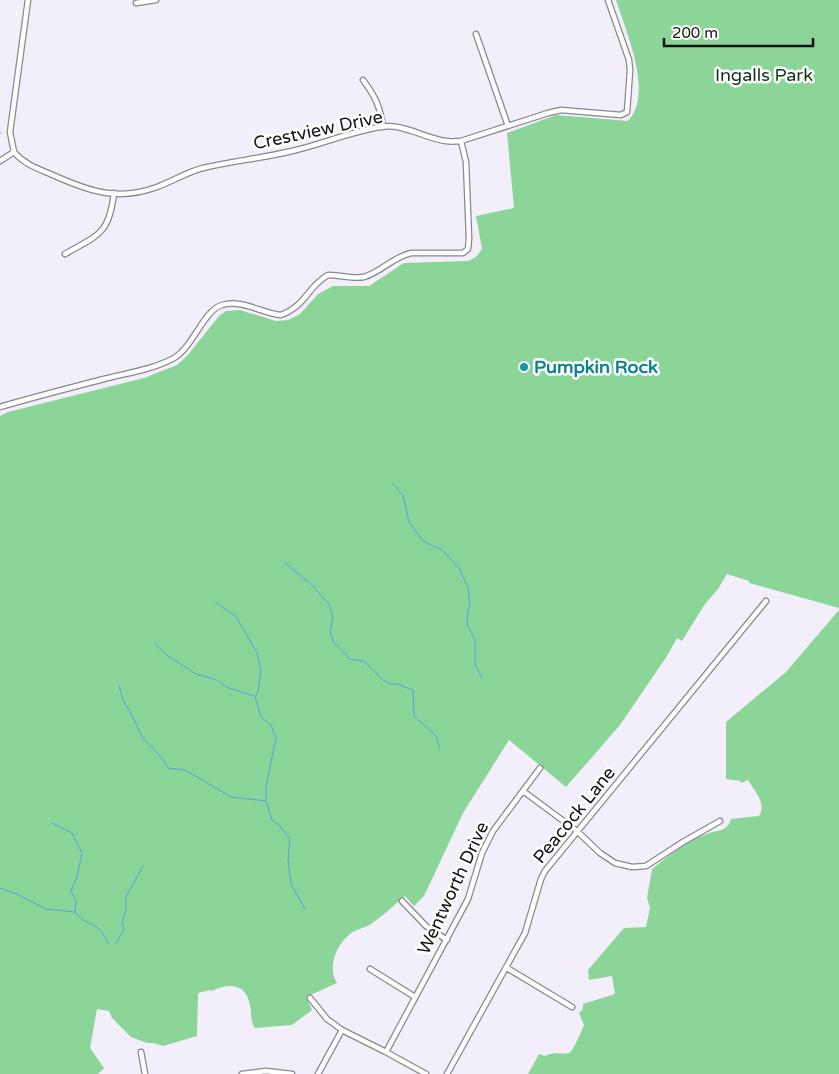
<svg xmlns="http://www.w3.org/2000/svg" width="839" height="1074" viewBox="0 0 839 1074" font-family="'Varela Round',sans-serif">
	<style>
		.green { fill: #8bd598 }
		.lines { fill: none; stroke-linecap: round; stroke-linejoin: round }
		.stream { stroke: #5e9de1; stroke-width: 1 }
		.street-casing { stroke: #8a8791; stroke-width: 7 }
		.street { stroke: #fff; stroke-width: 4.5 }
		.culture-dot { fill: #0f9aa8; stroke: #fff; stroke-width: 2 }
		.labels { text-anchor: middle; stroke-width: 5; stroke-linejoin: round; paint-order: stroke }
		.park-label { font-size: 18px; fill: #113319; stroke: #fff }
		.street-label { font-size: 18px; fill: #141317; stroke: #fff }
		.culture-label { font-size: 18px; font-weight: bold; fill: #0d838f; stroke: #fff; text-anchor: start }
	</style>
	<rect width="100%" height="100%" fill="#f2effa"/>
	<path class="green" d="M616 0H839V608L749 583V581L727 574 718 589 705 604 682 641 677 638 667 656 620 725 566 787 509 740 463 813 424 896 414 906 405 896C394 905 383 916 371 924 365 928 356 929 350 934 336 945 327 967 337 983L306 997 312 1010 292 1025 255 1028C250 1022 252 1013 250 1005 246 983 228 983 212 991L210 990 198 993 197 1036 163 1046 154 1043H147L131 1037 112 1018 109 1011 97 1009 90 1048 104 1068 98 1074H0V416L8 412 144 378 177 365 187 356 219 316 226 311 240 310 276 321 288 320 300 314 318 294 333 286H369L404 263 468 261 476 257 482 249 476 216 514 208 507 133 556 115 628 121C654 93 626 32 616 0Z
		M839 610V1074H528L539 1054 545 1056C556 1051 561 1055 569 1053 573 1052 582 1030 584 1025L579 1013 583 1009V1004L615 994 612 976 589 980 588 970 624 928 646 927 650 908 647 898 652 869C669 856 689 839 709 833 719 830 728 831 731 819L759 816C767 803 755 792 748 780L741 783 740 781 726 779V722L786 672Z"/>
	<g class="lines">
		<path class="stream" d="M0 133H1
			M392 483 403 495 409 522 423 541 442 550 459 568 468 588 470 606 468 611 467 624 475 640V664L482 678
			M285 563 311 584 329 604 333 617 330 632 334 643 350 659 364 661 383 680 390 684H397L413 690 414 716 436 736 440 749
			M215 602C222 606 227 612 235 615L257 653 261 671 258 692 255 697 261 717 271 725 276 738 266 786V800
			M155 643 165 654 196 674 217 680 226 687 254 696
			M119 686 123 700 132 715 142 737 162 758 168 768 185 770 231 797 266 801 272 820 280 826 290 839 288 859 291 884 305 909
			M52 823 72 833 82 853 77 877 71 891 76 902 75 912
			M0 888 19 895 46 909 75 912C87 928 100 920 108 944
			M116 943 124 929 122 923 126 910V897L143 866"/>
		<defs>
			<path id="street" d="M136 3 156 0
				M476 34 508 126
				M363 80C375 96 380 106 383 127
				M14 152 10 132 28 0
				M0 161 14 152C25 165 39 169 55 176 91 192 119 201 157 187 173 181 187 172 203 168 233 161 263 158 292 151 322 144 350 132 380 127 404 123 423 138 446 141 451 142 456 141 461 141L548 113 561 110 621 115 627 112 630 71 629 60 608 0
				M65 254C98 235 109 235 114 193
				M0 407C34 397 69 388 104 379 127 373 152 370 174 358 193 347 204 310 222 305 242 299 261 313 281 315 307 305 307 287 328 275 339 275 353 279 364 277 381 272 393 257 411 253H463L468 249 469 238 466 162 461 141
				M523 791 577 831 600 853 615 863 632 867 646 866 683 842 720 821
				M402 901 426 926 447 940
				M507 968 572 1007
				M370 969 415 997
				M310 998 327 1019 342 1030 386 1052 426 1074
				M141 1052 145 1074
				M386 1052 468 899 482 853 493 831 540 768
				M242 1074 266 1071 292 1074
				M318 1074 342 1030
				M447 1074 525 933 541 879 545 871 766 601"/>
		</defs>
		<use href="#street" class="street-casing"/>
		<use href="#street" class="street"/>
	</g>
	<circle class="culture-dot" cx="524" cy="367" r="5"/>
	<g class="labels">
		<g class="park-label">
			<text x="764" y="81">Ingalls Park</text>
		</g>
		<g class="street-label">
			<text transform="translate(318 130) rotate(-12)" y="6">Crestview Drive</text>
			<text transform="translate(574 815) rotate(-51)" y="6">Peacock Lane</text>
			<text transform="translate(453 888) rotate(-65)" y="6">Wentworth Drive</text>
		</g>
		<g class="culture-label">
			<text x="534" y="373">Pumpkin Rock</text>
		</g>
	</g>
	<path d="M664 38v8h149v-8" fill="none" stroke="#141317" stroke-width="2.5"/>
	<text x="672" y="38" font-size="15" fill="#141317" stroke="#ffffff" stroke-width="4" paint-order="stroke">200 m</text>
</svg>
